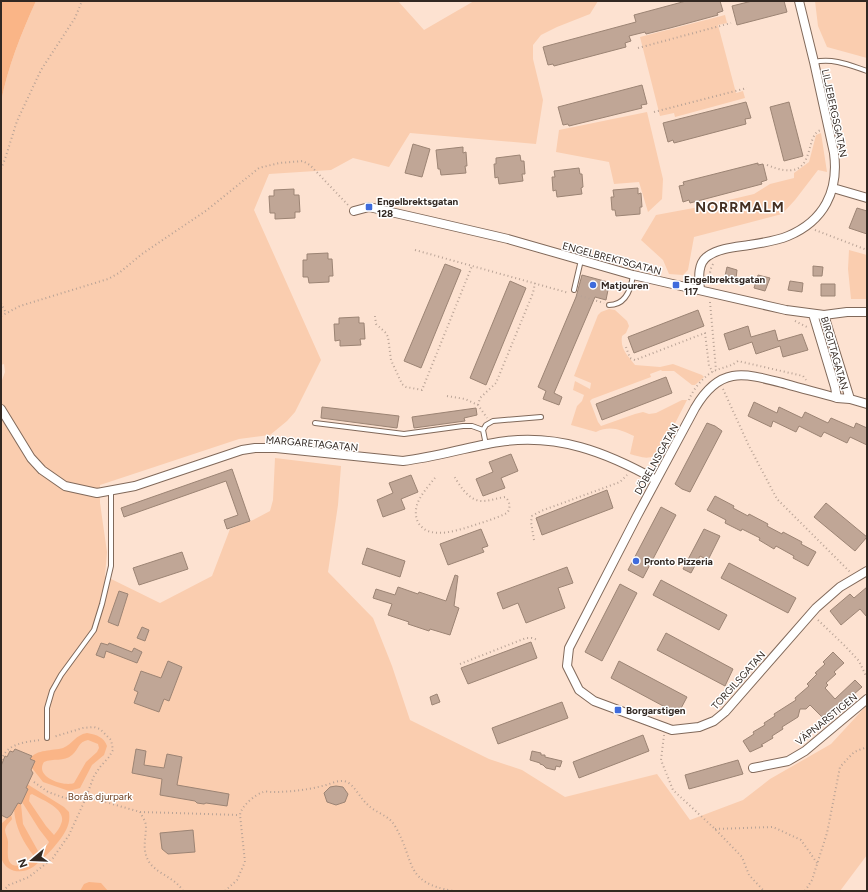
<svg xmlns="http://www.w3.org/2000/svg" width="868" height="892" viewBox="0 0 868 892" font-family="Figtree,sans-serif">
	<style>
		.green { fill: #facdaf }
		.water { fill: #fab587; fill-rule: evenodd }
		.building { fill: #c0a696; stroke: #9c8474 }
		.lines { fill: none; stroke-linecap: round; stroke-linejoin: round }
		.service-casing { stroke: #81695a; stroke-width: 6 }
		.minor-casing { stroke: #81695a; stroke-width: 10 }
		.path { stroke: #b9a396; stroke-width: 2; stroke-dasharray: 1 3; stroke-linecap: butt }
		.service { stroke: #fff; stroke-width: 4 }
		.minor { stroke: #fff; stroke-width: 8 }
		.poi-dot { fill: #3e6bdc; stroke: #fff; stroke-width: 1.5 }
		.labels { text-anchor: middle; stroke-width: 3; stroke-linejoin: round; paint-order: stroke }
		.street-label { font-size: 10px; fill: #322822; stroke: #fff }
		.poi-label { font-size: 10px; font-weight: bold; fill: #322822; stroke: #fff; text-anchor: start }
		.park-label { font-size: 10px; fill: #6b3d1c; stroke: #fff }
		.district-label { font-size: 14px; font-weight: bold; letter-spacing: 1px; fill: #442f21; stroke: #fff }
	</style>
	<rect width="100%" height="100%" fill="#fde2d1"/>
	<path class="green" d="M36 1H398L424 30 474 1H598L590 14 557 27 541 35 533 45V59L543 100 536 144 410 133 389 167 353 158 331 170 269 174 254 210 321 360 295 412 287 421 270 435 239 439 100 485V503L107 552 105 576 160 603 212 576 230 529 253 520 270 511 273 500 275 458 341 466 338 505 328 572 373 618 392 666 410 720 489 759 522 770 565 797 657 774 690 820 743 800 770 779 831 744 867 705V855L840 891H1V383L5 372 4 364 1 365V102C8 66 21 34 36 1Z
		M815 1H867V58L827 47 818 26Z
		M725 15 727 23 718 25 736 93 743 91 745 98 675 117 674 113 660 116 640 37Z
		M647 112 663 179 662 199 648 212 639 182 614 184 609 162 556 152 559 130Z
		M821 133 827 172 818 170 795 200 782 214 694 237 688 270 683 275 669 274 663 260 641 240 656 215 699 207 754 194 770 184 794 178V173L809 162 816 135Z
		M849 250 867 255V299H851L848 269Z
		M609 309 615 310 627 321 629 326 626 333 622 336C620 350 628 355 635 365L660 367 673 364 702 375 704 377 695 385H692L674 371H662L661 370 650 374 651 377 592 399 590 401 598 422 601 426 635 414 643 412 649 414 656 413 682 400H687C681 411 662 452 654 456 646 460 638 456 630 454L634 436C620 430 611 425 596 432L571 425 577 406 582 401 584 395 573 390 575 381 590 389 591 383 574 376 598 315 601 312Z"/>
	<path class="water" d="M1 1H36C21 34 8 66 1 102Z
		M87 733C97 735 104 737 107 746L104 755 92 765 80 788 69 791 43 782 32 768 35 761 30 759C36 749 53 751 63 748 73 744 75 735 87 733ZM88 740 98 744 99 748 97 752 86 762 74 783C64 787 34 777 44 762 53 758 64 762 72 755 79 749 78 742 88 740Z
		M27 784 64 807 69 812C70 819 69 824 66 830 60 842 44 859 33 867 23 874 7 873 2 860 0 855 1 831 1 824L11 815 12 819C10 822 6 825 5 830 5 834 8 838 8 842 8 848 7 856 9 861 14 871 28 863 34 859V856C23 842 15 827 14 809H15L18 803 21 804 23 824 38 851H41L48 844 49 842 39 829 22 802 28 789 26 788ZM32 794C42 800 68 809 61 824 60 828 57 831 54 835L46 826 29 801 30 795Z
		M89 882 101 883 108 891H80L84 884Z"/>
	<path class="building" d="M686 1H720L723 11 717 13 718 15 670 28 646 34 645 32 629 36 631 41 625 43 626 47 554 66 553 64 548 65 543 47 636 22 634 15Z
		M752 1H784L787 12 737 25 732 6Z
		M642 85 647 104 641 105 642 108 569 126 568 124 563 125 558 107Z
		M746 102 751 118 745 119 746 124 674 143 673 140 668 142 663 123Z
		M789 102 803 156 784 161 770 107Z
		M413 144 430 149 422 177 405 173Z
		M463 147V153L466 152 467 166H465L466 173 441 175 440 169H438L436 150Z
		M520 155 521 161H524L525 174H522L523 181 499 184 498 177 495 178 494 164H496V158Z
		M758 163V165L763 164 767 180 761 182 762 184 690 203 689 200 683 202 679 186 684 185 683 182Z
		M579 168 580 174H582L583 187 581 188 582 194 557 197 556 190 553 191 552 177H555L554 171Z
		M638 188V194L641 193 642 207H640V214L616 216 615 210H612L611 197H614L613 190Z
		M294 189V195H299L300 212H295V218L275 219V213H270L269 196H274V190Z
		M857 208 867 211V234L849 228Z
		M328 253V259H332L333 276H329V282L309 283 308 277H303V260H307V254Z
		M445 264 461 270 421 368 404 361Z
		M813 266 823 267 822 276H813Z
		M727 267 737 270 736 279 725 276Z
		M582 275 608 282 606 289 608 290 606 300 595 297 554 393 562 397 559 405 543 399 546 391 538 387 576 297Z
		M758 275 770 278 765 291 754 288Z
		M510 281 526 288 486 385 470 378Z
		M790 281 803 283 802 292 788 290Z
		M821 284H835V296H821Z
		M698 310 704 326 634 353 628 337Z
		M359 317V323H364L365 339H360L361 345 340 346V340L335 341 334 324H339V318Z
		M748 326 751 337 775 330 778 341 802 334 808 350 783 357 780 346 756 354 752 342 729 350 724 334Z
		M666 377 672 393 602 420 596 404Z
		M754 402 777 413 779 407 802 418 805 412 828 423 831 418 854 428 856 423 867 428V445L850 437 847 443 824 432 821 437 799 426 796 432 773 421 771 427 748 416Z
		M322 407 399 416 397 428 321 418Z
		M476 408 477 415 464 418 465 421 414 428 412 417Z
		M707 423 715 426 722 431 690 492 682 489 675 484Z
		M511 454 518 471 501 478 505 488 483 496 476 479 493 472 489 462Z
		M232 469 250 521 227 529 224 520 238 515 226 481 124 517 121 508Z
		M411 475 418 492 401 499 405 509 383 517 377 500 393 493 389 483Z
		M607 490 613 508 542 535 536 518Z
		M715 496 734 506 733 508 748 516 749 514 768 524 767 526 782 534 783 532 802 542 801 544 816 552 808 566 793 558 794 556 776 546 774 549 759 540 760 538 742 529 741 531 725 523 726 520 707 510Z
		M826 503 867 537 855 551 814 517Z
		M661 507 676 515 643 578 628 570Z
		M481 529 488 546 482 548 484 552 448 565 440 544Z
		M704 529 720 536 708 560 700 556 691 573 683 569Z
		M367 548 405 561 400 577 362 564Z
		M182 552 188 569 139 585 133 568Z
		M729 563 796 598 788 613 721 578Z
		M567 567 573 583 558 588 565 608 526 623 518 603 503 609 497 593Z
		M455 575 458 576 454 606 459 608 450 635 430 629 429 631 408 624 409 622 388 615 392 604 373 598 376 589 395 595 398 587 418 594 419 592 446 601Z
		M661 580 727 615 719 630 653 595Z
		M620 584 637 593 602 661 585 652Z
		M867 587V617L860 609 841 625 830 611 850 594 854 598Z
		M119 591 128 594 118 626 108 622Z
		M142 627 149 630 145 641 137 638Z
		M666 633 733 669 725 686 657 650Z
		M531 642 537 658 468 684 461 668Z
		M101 643 108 645 109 643 132 652 134 648 142 652 137 663 106 651 104 658 96 655Z
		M833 652 844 663 834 672 836 674 826 683 828 685 825 688 835 699 855 680 862 687 825 720 810 705 806 709H800L798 717 782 727 783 729 772 736 773 738 761 745 763 746 750 752 743 741 754 734 753 732 765 725 764 723 775 716 774 714 796 700 795 698 809 686 807 684 817 674 815 673 825 664 823 662Z
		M168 661 182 667 169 701 164 699 159 712 134 703 138 692 134 690 141 671 161 678Z
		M619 661 687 697 678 714 611 678Z
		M437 694 440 702 432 705 430 697Z
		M562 702 568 718 498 744 492 728Z
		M643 735 649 751 579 778 573 762Z
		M15 749 32 756 30 759 35 761 31 770 33 773 26 788 28 789 21 804 18 803 11 815 7 818 1 815V766L5 756 7 757 10 751 13 752Z
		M136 749 146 751 144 765 164 768 167 754 182 757 177 785 229 794 227 806 206 803 204 804 197 803 195 801 160 795 162 779 132 773Z
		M532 751 541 753V755H545V757L562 761 560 767 556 766 555 770 546 768 543 765 540 764V763L530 760Z
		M738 760 743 774 689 789 685 775Z
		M336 786 343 787 348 794 345 802 336 805 327 802 324 793 330 787Z
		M193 830 195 852 168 854 162 849 160 833Z"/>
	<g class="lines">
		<defs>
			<path id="service" d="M814 62C834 58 849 65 867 71
				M574 290 581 260
				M609 305C625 305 631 290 633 275
				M315 423 404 434 463 426H472L483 430 486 445
				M483 430 486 425 493 421 541 417
				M47 738V708L52 691 61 675 94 630 102 604 111 566V491"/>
			<path id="minor" d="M833 188 867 198
				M354 211 369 207 426 220 508 239 633 275 786 310 824 315 847 312H867
				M700 290C699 279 697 263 708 256 719 248 736 247 749 245 762 243 776 241 788 236 824 221 839 191 834 153L814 62 799 1
				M813 314 835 387 837 398
				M824 315 850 399
				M867 404 850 399 837 398C820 393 803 389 786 384 744 373 720 365 695 408L637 516 569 648 567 666 579 690 594 701 672 730 699 727 714 721 725 712 816 608 840 587 867 571
				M1 409 31 458 42 470 65 486 97 493 135 486 242 450 255 448H276L403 461C436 457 467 447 499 442 557 433 606 452 656 480
				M753 768 788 761 805 751 867 699"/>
		</defs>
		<use href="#service" class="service-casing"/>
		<use href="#minor" class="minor-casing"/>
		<path class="path" d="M638 48 731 23
			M654 112 747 88
			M767 165C820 187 802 135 821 130
			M1 169 5 159 17 121 41 70 75 18 82 1
			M815 230 867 250
			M415 250 569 293
			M713 264C709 271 709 278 713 284
			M577 295 604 303
			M710 302 716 370
			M1 303 6 313
			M1 316 20 306 108 279 119 273 142 254 207 210 259 168 279 163 303 161 310 165 348 205
			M375 316 376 324 386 333 388 337 391 360 402 384 406 387 422 390 472 266
			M795 321 807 327
			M626 347 630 358 635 360 705 333 709 366 713 372
			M723 389 749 446 777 499 850 572
			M447 396 465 399 478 405 487 418
			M689 400C693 389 703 377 714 371 723 367 730 367 738 361L803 376 806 380
			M478 405 480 398 496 383 533 293 535 283
			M435 478C430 484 424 491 420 498 416 505 414 514 418 522 429 543 464 528 481 523 490 520 499 517 507 513 511 508 510 501 505 497 497 498 490 501 482 501 469 501 460 486 454 476
			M534 540 531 522 532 516 541 511 620 482 627 475
			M818 620 845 646 859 661 867 678
			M460 664 526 638H532L538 640
			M664 735 661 760 673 790 715 829 742 857 749 875 764 891
			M1 764C3 744 24 742 41 740
			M34 782 48 792 65 798 85 800 94 776 100 767 109 757 113 750 111 740 100 729 94 727 83 728 53 737
			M140 812 240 815
			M715 829 773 827 801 840 817 863
			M3 891 9 885 29 877 53 858 69 835 85 800 95 799 140 812C142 816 146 822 146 826 146 838 142 849 148 860 154 873 175 877 183 891
			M225 891 237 880 245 862 240 815C241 806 255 795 263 792 265 791 269 792 272 792 290 792 308 790 326 785 333 783 340 779 347 782 355 786 360 798 367 804 375 813 389 815 395 826 416 862 403 882 453 891
			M805 891 812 880 827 833 840 767 854 752 867 747"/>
		<use href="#service" class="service"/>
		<use href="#minor" class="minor"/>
	</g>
	<g class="poi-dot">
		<rect x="365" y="203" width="8" height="8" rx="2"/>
		<circle cx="593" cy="285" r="4"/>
		<rect x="672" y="281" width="8" height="8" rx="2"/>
		<circle cx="636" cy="561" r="4"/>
		<rect x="614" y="706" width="8" height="8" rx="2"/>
	</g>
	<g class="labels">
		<g class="street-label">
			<text transform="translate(835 113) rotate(78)" y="4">LILJEBERGSGATAN</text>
			<text transform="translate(612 258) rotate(15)" y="4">ENGELBREKTSGATAN</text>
			<text transform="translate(835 353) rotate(74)" y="4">BIRGITTAGATAN</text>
			<text transform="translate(312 443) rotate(5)" y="4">MARGARETAGATAN</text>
			<text transform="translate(656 459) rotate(-61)" y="4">DÖBELNSGATAN</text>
			<text transform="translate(738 680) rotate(-48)" y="4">TORGILSGATAN</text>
			<text transform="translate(826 719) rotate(-39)" y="4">VÄPNARSTIGEN</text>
		</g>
		<g class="poi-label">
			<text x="377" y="205">Engelbrektsgatan<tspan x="377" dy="12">128</tspan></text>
			<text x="684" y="283">Engelbrektsgatan<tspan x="684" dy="12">117</tspan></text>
			<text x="601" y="289">Matjouren</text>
			<text x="644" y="565">Pronto Pizzeria</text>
			<text x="626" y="714">Borgarstigen</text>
		</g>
		<g class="park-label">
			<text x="100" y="800">Borås djurpark</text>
		</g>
		<g class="district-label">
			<text x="740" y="212">NORRMALM</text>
		</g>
	</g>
	<rect width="868" height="892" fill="none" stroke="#322822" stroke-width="4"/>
	<g transform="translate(32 860) rotate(251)" stroke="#ffffff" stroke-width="3" paint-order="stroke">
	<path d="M0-3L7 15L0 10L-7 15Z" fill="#322822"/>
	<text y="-6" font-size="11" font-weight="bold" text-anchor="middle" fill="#322822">N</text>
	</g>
</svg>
